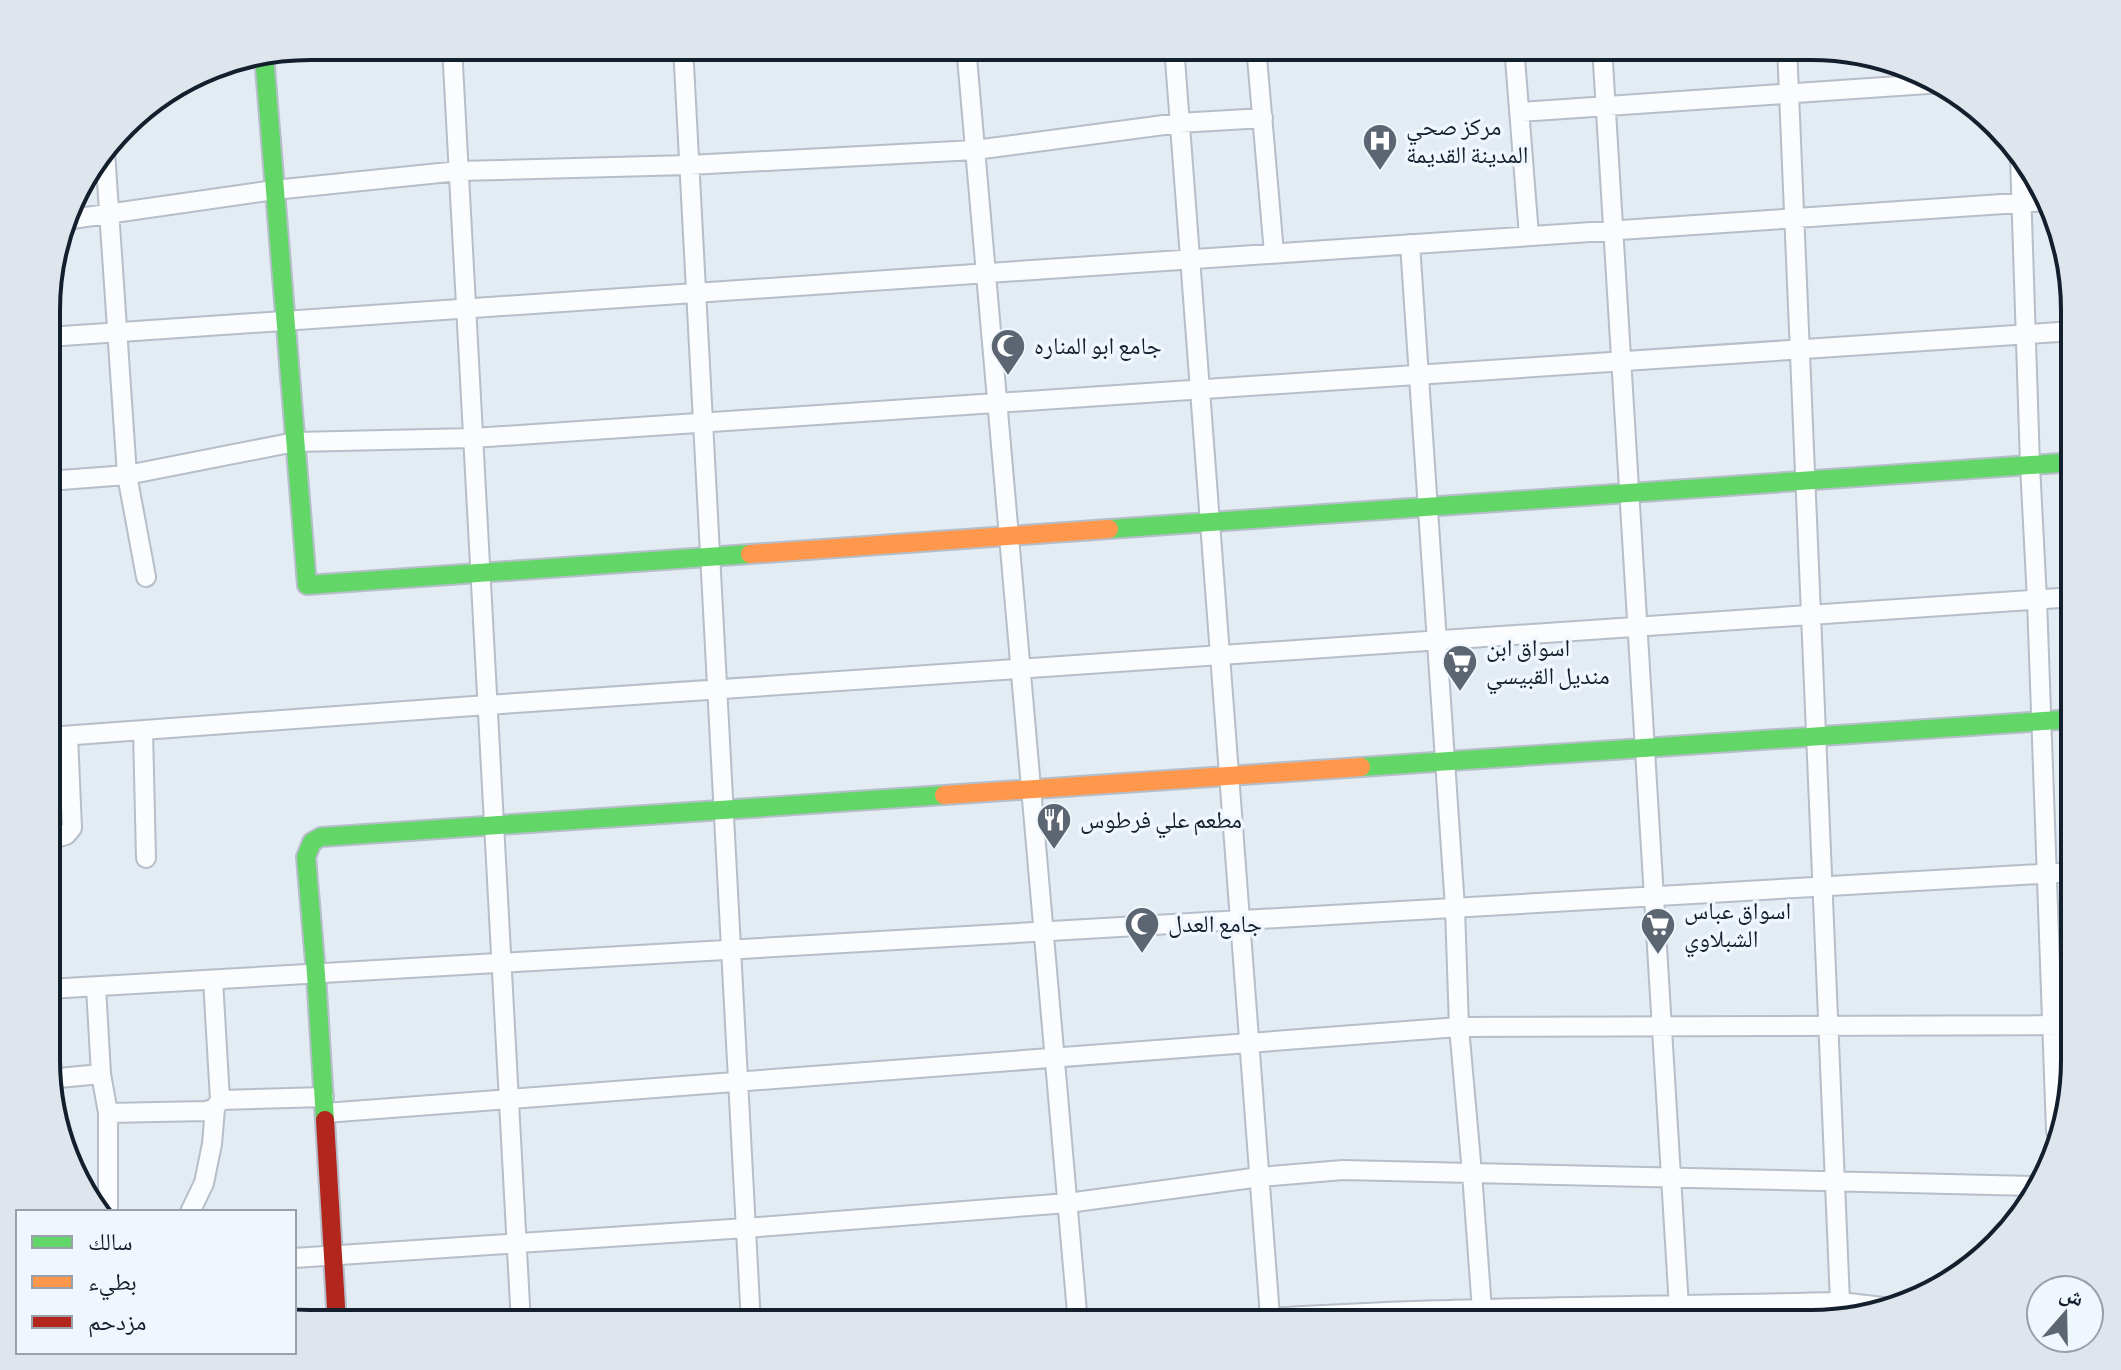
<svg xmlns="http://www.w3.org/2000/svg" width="2121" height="1370" viewBox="0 0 2121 1370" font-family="'Sofia Sans Condensed','Noto Naskh Arabic',sans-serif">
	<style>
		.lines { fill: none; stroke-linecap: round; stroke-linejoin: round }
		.street-casing { stroke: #b5bec9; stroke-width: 22 }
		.fast-casing { stroke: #b5bec9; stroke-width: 22 }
		.slow-casing { stroke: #b5bec9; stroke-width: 22 }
		.jam-casing { stroke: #b5bec9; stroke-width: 22 }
		.street { stroke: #fbfcfd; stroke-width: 18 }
		.fast { stroke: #63d668; stroke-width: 18 }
		.slow { stroke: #ff974d; stroke-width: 18 }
		.jam { stroke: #b3261e; stroke-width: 18 }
		.labels { text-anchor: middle; stroke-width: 7; stroke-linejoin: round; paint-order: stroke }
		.poi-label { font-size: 24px; fill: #141f2d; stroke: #f0f6fe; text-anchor: start }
		.rim { fill: none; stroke: #141f2d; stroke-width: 4 }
	</style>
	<rect width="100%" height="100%" fill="#e3ebf3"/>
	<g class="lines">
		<defs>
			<path id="street" d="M452 46 521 1324
				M683 46 751 1324
				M966 46 1078 1324
				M1174 46 1270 1317
				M1256 46 1274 253
				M1514 46 1529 236
				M1602 46 1680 1324
				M1787 46 1840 1302
				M282 52 389 46
				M1519 112 1942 83
				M105 152 127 475 146 577
				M2020 157 2030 465 2037 600 2056 1131
				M65 220 274 190 459 171 689 165 975 150 1179 123 1263 118
				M1410 244 1455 908 1459 1027 1472 1173 1483 1324
				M48 337 2047 201
				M48 481 127 475 295 442 473 438 2074 331
				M143 731 146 858
				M48 737 487 705 2074 597
				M59 837 66 835 72 828 68 736
				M213 980 220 1100
				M96 987 101 1074 108 1113V1212
				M48 989 2074 872
				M48 1079 101 1074
				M108 1113 206 1111 215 1108 220 1100 324 1097
				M325 1113 1459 1027 2074 1025
				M190 1212 204 1183 212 1144 215 1108
				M294 1258 746 1228 1068 1203 1260 1177 1343 1170 2037 1186
				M1188 1324C1404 1306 1622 1307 1840 1302L1883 1307"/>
			<path id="fast" d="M264 55 307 585 750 554
				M1109 529 2074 462
				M1361 767 2074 719
				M325 1120 316 974 306 857 312 842 321 837 944 795"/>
			<path id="slow" d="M750 554 1109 529
				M944 795 1361 767"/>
			<path id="jam" d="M325 1120 337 1324"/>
		</defs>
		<use href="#street" class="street-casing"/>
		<use href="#fast" class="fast-casing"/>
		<use href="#slow" class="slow-casing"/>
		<use href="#jam" class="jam-casing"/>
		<use href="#street" class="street"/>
		<use href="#fast" class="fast"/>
		<use href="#slow" class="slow"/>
		<use href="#jam" class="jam"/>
	</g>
	<defs>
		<symbol id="hospital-pin" viewBox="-11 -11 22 30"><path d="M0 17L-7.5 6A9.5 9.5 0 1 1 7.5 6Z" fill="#5c6672" stroke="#f0f6fe"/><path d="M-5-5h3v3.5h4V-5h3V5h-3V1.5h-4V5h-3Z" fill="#fff"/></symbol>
		<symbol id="mosque-pin" viewBox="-11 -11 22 30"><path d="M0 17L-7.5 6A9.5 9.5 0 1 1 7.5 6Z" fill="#5c6672" stroke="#f0f6fe"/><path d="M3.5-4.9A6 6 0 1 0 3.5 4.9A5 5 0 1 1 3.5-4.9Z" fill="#fff"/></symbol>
		<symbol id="supermarket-pin" viewBox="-11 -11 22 30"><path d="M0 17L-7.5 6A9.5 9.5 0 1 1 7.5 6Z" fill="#5c6672" stroke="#f0f6fe"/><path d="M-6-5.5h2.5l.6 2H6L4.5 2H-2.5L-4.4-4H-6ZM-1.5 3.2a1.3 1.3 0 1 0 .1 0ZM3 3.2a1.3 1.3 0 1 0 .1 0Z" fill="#fff"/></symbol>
		<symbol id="restaurant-pin" viewBox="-11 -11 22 30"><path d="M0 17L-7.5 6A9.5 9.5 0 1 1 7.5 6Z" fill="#5c6672" stroke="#f0f6fe"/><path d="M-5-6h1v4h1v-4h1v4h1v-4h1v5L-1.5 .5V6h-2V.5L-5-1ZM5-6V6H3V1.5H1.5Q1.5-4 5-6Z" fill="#fff"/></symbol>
	</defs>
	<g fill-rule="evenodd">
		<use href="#hospital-pin" x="1360" y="121" width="40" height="54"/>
		<use href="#mosque-pin" x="988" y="326" width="40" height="54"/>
		<use href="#supermarket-pin" x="1440" y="642" width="40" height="54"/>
		<use href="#restaurant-pin" x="1034" y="800" width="40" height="54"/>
		<use href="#mosque-pin" x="1122" y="904" width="40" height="54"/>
		<use href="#supermarket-pin" x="1638" y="905" width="40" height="54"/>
	</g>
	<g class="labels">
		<g class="poi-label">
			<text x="1406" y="135">مركز صحي<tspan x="1406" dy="28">المدينة القديمة</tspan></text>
			<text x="1034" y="354">جامع ابو المناره</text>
			<text x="1486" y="656">اسواق ابن<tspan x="1486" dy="28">منديل القبيسي</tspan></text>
			<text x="1080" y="828">مطعم علي فرطوس</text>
			<text x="1684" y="919">اسواق عباس<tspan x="1684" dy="28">الشبلاوي</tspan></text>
			<text x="1168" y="932">جامع العدل</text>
		</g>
	</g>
	<path d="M0 0H2121V1370H0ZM310 60H1811A250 250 0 0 1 2061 310V1060A250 250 0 0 1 1811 1310H310A250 250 0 0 1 60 1060V310A250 250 0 0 1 310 60Z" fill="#dee5ed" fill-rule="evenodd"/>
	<path class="rim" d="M310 60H1811A250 250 0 0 1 2061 310V1060A250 250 0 0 1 1811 1310H310A250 250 0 0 1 60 1060V310A250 250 0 0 1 310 60Z"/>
	<rect x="16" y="1210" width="280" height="144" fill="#f0f6fe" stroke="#98a0aa" stroke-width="2"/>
	<rect x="32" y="1236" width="40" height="12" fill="#63d668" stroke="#98a0aa" stroke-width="2"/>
	<text x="88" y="1250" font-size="24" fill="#141f2d">سالك</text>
	<rect x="32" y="1276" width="40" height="12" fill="#ff974d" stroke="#98a0aa" stroke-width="2"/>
	<text x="88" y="1290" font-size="24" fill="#141f2d">بطيء</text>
	<rect x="32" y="1316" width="40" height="12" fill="#b3261e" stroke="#98a0aa" stroke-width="2"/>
	<text x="88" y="1330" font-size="24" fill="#141f2d">مزدحم</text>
	<g transform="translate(2065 1314) rotate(20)"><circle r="38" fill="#f0f6fe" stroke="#98a0aa" stroke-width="2"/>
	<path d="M0-6L14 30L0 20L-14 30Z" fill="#5c6672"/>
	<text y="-12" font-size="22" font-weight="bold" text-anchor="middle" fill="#141f2d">ش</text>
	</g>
</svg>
